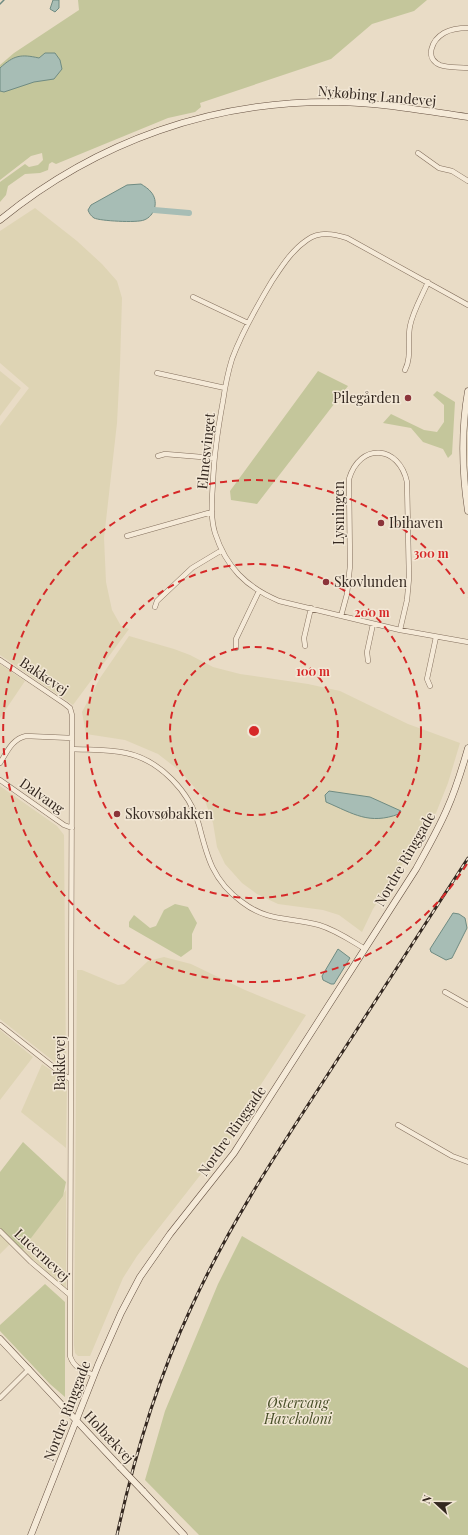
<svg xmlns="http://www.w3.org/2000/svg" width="468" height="1535" viewBox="0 0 468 1535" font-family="'Playfair Display',serif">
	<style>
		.farmland { fill: #ded4b4 }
		.green { fill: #c4c69b }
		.water { fill: #a7bdb5; stroke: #6f8b82 }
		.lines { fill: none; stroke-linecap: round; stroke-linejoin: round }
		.stream { stroke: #6f8b82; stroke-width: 1.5 }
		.canal { stroke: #a7bdb5; stroke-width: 6 }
		.street-casing { stroke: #836f5d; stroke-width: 5.5 }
		.secondary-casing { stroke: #655041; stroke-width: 7 }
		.street { stroke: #f5ead8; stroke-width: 4.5 }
		.secondary { stroke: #f5ead8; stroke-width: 6 }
		.rail-casing { stroke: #342820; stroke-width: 3 }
		.rail { stroke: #f2e7d5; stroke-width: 1.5; stroke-dasharray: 4.5; stroke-linecap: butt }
		.secondary-bridge-casing { stroke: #655041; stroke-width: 7; stroke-linecap: butt }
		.secondary-bridge { stroke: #f5ead8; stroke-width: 6 }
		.ring { fill: none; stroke: #d62828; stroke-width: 2; stroke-dasharray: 7 5 }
		.poi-dot { fill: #8b343a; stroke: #f2e7d5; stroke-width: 1.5 }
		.labels { text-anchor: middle; stroke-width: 3; stroke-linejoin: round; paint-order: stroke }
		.street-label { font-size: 14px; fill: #342820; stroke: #f2e7d5 }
		.poi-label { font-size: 14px; fill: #342820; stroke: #f2e7d5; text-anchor: start }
		.park-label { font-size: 14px; font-style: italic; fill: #484f28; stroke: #f2e7d5 }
		.centre { fill: #d62828; stroke: #f2e7d5; stroke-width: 2 }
		.ring-label { font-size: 12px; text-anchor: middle; font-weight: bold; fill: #d62828; stroke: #f2e7d5; stroke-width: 3; stroke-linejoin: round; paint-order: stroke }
	</style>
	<rect width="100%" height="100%" fill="#e9dcc6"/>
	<path class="farmland" d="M35 208 77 241 102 264 117 281 122 298 120 365 117 423 104 538 106 582 112 610 121 626 129 629 73 705 0 655V426L29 388 0 363V231Z
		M0 371 21 388 0 416Z
		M129 636 174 649 190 655 213 667 240 674 308 684 340 691 408 724 460 743 448 783 436 813 373 909 362 932 339 915 323 910 278 904 257 894 242 883 225 864 217 847 213 823 204 798 180 771 158 754 125 740 86 734 82 712 100 678Z
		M0 664 25 681 0 718Z
		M0 786 57 826 64 835 66 1071 0 1019Z
		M164 957 191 964 245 990 306 1015 251 1100 245 1120 236 1133 205 1169 137 1256 123 1278 90 1356H78L75 1353 74 1345 77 970H82L118 985 124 984 148 961Z
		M0 1030 33 1057 0 1100Z
		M42 1064 67 1081 66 1148 21 1112Z
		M66 1190V1290L22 1250Z
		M0 1228 13 1241 0 1254Z"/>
	<path class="green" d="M78 0H427L414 11 372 24 331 59 200 103 201 107 195 112 168 118 56 164 52 162 49 164 48 170 40 173 25 174 8 186 6 195 0 202V182L25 164 29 167 38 165 43 160 42 153 31 156 0 180V65L14 53 79 10Z
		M318 371 348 386 257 504 231 500 230 491Z
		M437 391 455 402 452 454 448 458 443 449 423 442 411 428 383 423 391 414 424 430 437 432 444 422V405L433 395Z
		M175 904 188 907 197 923 192 934V949L181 957 129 927V922L134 915 150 928 156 926 164 910Z
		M23 1142 66 1182 63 1196 22 1250 0 1228V1172Z
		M242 1236 468 1368V1535H199L145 1480 165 1411 218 1284Z
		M45 1284 65 1302V1397L50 1384 0 1331V1325Z"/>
	<path class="water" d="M53 0H59V8L55 12 50 9Z
		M45 53H55L60 60 62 69 54 79 34 82 4 92 0 91V68C14 55 21 54 39 58Z
		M141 184C144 186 149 189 151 192 159 201 155 216 144 220 137 223 100 221 94 218 91 216 89 213 88 210L91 205 127 185Z
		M329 791 370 797 401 811 399 814C369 825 354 814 326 802L325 795Z
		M453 913 459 914 465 918 467 928 452 958 446 960 431 952 430 949Z
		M338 949 350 958 334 984H331L323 980 322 976Z"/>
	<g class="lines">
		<path class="stream" d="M0 4 4 0"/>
		<path class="canal" d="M154 210 189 213"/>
		<defs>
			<path id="street" d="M468 28C459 28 451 29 444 33 432 40 424 58 440 65 448 68 459 67 468 68
				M418 153 439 168 452 171 468 181
				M193 297 248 323
				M468 305 347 238C334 234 320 231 307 240 292 250 282 266 272 281 257 306 242 332 232 359 228 372 225 387 223 401 218 428 214 454 213 482 212 499 210 516 215 533 226 567 246 587 279 601L400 630 468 642
				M405 370C412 357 407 341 410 326 413 311 422 296 428 282
				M157 373 225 388
				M158 456 165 454 214 458
				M127 536 212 512
				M155 607 157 601 192 568 222 550
				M341 616 347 594 350 566 349 479C360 442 399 445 407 482L409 578 407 600 400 630
				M305 646 304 638 311 608
				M236 648V639L259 591
				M0 660 65 704 70 708 72 715 70 1356C74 1368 82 1370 94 1375
				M368 661 367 652 373 624
				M430 686 427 679 436 637
				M72 749C89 750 109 749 126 753 160 760 190 792 199 825 207 857 213 881 242 902 268 922 290 917 319 925 336 930 350 940 365 949
				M0 763C7 752 12 739 26 736L72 738
				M0 780 64 825 72 828
				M445 992 468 1005
				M0 1025 61 1073 70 1079
				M398 1125 452 1156 468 1162
				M0 1231 31 1262 70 1295
				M0 1398 29 1369"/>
			<path id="secondary" d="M0 220C97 141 213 100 339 102 382 103 425 111 468 117
				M468 391C461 431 462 471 468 511
				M0 1339 120 1467
				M143 1491 184 1535
				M31 1535 98 1365 121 1313 140 1277 170 1234 234 1153 416 869C427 849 438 830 447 809 456 789 462 769 468 748"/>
		</defs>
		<use href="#street" class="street-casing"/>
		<use href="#secondary" class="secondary-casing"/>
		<use href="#street" class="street"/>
		<use href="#secondary" class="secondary"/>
		<defs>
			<path id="rail" d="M117 1535C134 1457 157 1380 191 1308 227 1229 274 1157 321 1085 370 1009 419 934 468 858"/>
		</defs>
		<use href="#rail" class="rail-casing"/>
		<use href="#rail" class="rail"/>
		<defs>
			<path id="secondary-bridge" d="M120 1467 143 1491"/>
		</defs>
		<use href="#secondary-bridge" class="secondary-bridge-casing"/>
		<use href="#secondary-bridge" class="secondary-bridge"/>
	</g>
	<g class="ring">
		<circle cx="254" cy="731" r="84"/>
		<circle cx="254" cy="731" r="167"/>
		<path d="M467 864A251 251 0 1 1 467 598"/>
	</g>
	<g class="poi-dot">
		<circle cx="408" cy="398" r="4"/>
		<circle cx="381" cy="523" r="4"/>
		<circle cx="326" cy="582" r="4"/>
		<circle cx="117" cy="814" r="4"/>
	</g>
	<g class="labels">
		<g class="street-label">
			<text transform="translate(377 96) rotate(5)" y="5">Nykøbing Landevej</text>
			<text transform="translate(206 451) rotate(-84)" y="5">Elmesvinget</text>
			<text transform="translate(339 513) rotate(-90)" y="5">Lysningen</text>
			<text transform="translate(44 676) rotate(34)" y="5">Bakkevej</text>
			<text transform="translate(42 796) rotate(35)" y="5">Dalvang</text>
			<text transform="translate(405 859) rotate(-60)" y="5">Nordre Ringgade</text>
			<text transform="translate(60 1063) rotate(-90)" y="5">Bakkevej</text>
			<text transform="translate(232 1131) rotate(-55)" y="5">Nordre Ringgade</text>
			<text transform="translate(42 1255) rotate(43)" y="5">Lucernevej</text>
			<text transform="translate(67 1411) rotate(-69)" y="5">Nordre Ringgade</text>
			<text transform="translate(109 1437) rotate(47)" y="5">Holbækvej</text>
		</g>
		<g class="poi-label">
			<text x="400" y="403" text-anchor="end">Pilegården</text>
			<text x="389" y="528">Ibihaven</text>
			<text x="334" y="587">Skovlunden</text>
			<text x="125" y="819">Skovsøbakken</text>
		</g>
		<g class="park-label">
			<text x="298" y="1408">Østervang<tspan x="298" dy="16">Havekoloni</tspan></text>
		</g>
	</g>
	<circle cx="254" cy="731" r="6" class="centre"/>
	<g class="ring-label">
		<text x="431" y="558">300 m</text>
		<text x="372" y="617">200 m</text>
		<text x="313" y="676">100 m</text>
	</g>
	<g transform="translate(436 1503) rotate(292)" stroke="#f2e7d5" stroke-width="3" paint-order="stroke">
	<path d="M0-3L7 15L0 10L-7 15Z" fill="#342820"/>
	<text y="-6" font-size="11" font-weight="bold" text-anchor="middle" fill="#342820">N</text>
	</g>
</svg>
